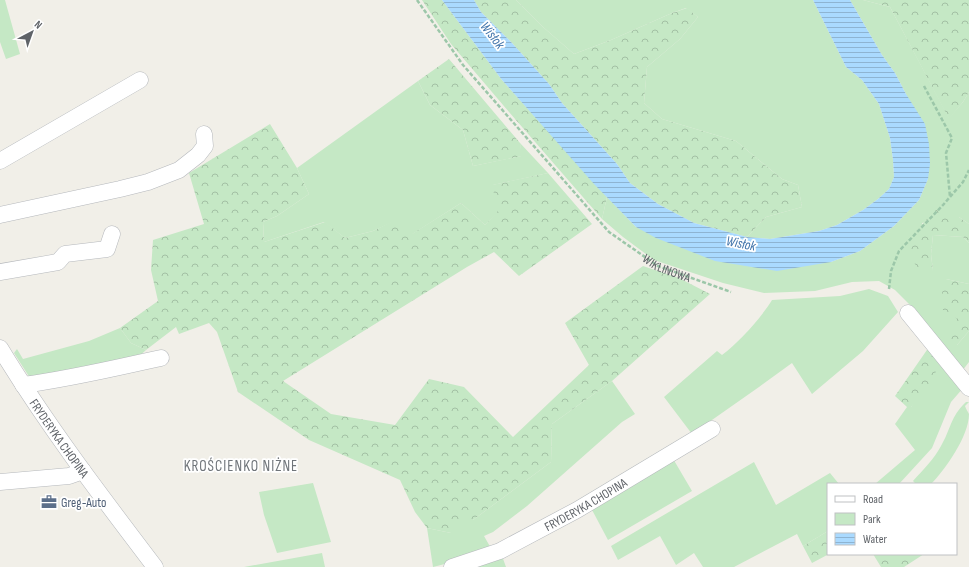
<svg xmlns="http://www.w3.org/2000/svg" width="969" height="567" viewBox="0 0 969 567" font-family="'Sofia Sans Condensed',sans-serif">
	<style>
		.green { fill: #c5e8c5 }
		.forest { fill: url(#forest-crowns) }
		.water { fill: url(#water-rules) }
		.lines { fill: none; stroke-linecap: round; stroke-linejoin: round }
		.minor-casing { stroke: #b5b8bc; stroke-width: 17 }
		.path { stroke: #9cc7a9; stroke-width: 2.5; stroke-dasharray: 4 2; stroke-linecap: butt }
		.minor { stroke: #fff; stroke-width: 16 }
		.labels { text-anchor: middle; stroke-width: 3.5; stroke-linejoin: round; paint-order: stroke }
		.street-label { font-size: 13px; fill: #5f6368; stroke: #fff }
		.service-label { font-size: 13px; fill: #4e5e75; stroke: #fff; text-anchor: start }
		.water-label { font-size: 14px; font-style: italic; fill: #4174aa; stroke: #fff }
		.quarter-label { font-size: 15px; letter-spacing: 1px; fill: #70757a; stroke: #fff }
	</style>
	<defs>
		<pattern id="forest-crowns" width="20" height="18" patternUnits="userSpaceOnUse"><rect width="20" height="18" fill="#c5e8c5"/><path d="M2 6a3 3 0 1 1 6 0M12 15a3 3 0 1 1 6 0" fill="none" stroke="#a3c0a4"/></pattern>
		<pattern id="water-rules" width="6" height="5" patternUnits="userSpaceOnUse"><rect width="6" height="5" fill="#aadaff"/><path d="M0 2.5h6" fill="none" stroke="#8eb4d2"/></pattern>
	</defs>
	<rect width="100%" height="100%" fill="#f1efe8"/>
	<path class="green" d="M0 0H5L20 54 6 59 0 42Z
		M516 0H813L846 67 862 80 879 104 890 138 893 160 894 177 889 189 878 199 863 210 837 225 819 231 770 239 747 237 766 217 802 207 798 185 782 179 736 141 662 119 644 103 647 67 680 39 698 17 686 8 672 13 611 40 574 54 543 27Z
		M850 0H863L890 7 949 118 963 102 969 92V224L959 217 922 223 933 271 931 254 933 235 963 237 969 243V284L946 279 957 318V345L969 331V362L962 371 911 306 895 290 879 281 852 282 815 291 764 293 723 283 654 260 623 237 602 219 607 197 636 227 831 262 860 251 894 226 919 200 928 179 906 94 895 73 882 55Z
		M418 81 430 105 463 130 473 166 521 156 520 143 548 173 493 185 499 211 485 225 461 203 411 235 397 220 373 231 345 238 324 222 264 242 263 222 277 216 309 194 297 168Z
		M869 289 888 296 898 312 863 351 812 394 792 363 759 387 692 434 664 397 717 351 722 355C739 342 761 318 772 300L840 296Z
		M120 328 131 343 146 350 134 361 30 378 14 353 17 349 23 359 89 341Z
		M940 359 964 387 951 402 932 448 899 484H875L915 450 895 424 907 407H911Z
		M612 381 635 414 622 422 527 506 493 532 484 536 492 550 468 558 433 567 427 528 451 533V519L473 520 551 462 552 424Z
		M966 402H969L965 406C966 409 968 412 969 414 969 436 945 470 931 484H916L913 481C923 470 934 459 941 446 951 429 950 417 966 402Z
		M672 457 692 491 608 540 591 508Z
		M754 462 776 505 830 473 839 484H828V531L803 546 797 534 734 567H703L694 553 676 565 660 536 618 560 611 546Z
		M313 483 331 542 277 553 264 515 259 492Z
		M322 553 325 567H244Z
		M502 556 506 567H466Z"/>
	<path class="forest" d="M422 0H442L502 80 607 197 602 219 509 112 451 44Z
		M474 0H516L543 27 574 54 611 40 672 13 687 8 698 17 680 39 647 67 644 103 662 119 736 141 782 179 798 185 802 207 766 217 747 237 694 223 658 204 630 183 617 164 562 103 549 84 512 43 481 12Z
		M863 0H969V92L963 102 949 119 890 7Z
		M449 59 520 143 522 156 473 166 463 130 430 105 418 81Z
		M270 124 297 168 309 194 277 216 263 222 264 242 325 222 345 238 373 231 397 219 412 234 461 203 485 225 498 211 492 185 548 173 592 224 519 276 494 252 467 267 283 381 331 414 395 425 429 379 464 387 513 437 589 365 565 323 643 266 679 278 710 294 612 381 552 424 551 462 473 520H451V533L427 528 415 512 400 480 309 440 238 392 217 332 209 323 179 334 176 327 146 350 131 343 120 328 158 301 151 270 153 240 204 224 189 173Z
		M938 208 959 217 969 224V243L963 237 933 235 931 254 933 272 919 271 908 252C915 232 922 223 938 208Z
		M946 279 969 284V331L957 345 946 335 957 318 943 311 942 289Z
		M929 347 940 359 932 383 911 407H907L895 396Z
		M828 531 829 554 812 563 803 546Z
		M873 554H924L904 567H881Z"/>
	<path class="water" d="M442 0H474L481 12 512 43 549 84 562 103 617 164 630 183 658 204 694 223 747 237 770 239 819 231 837 225 863 210 878 199 889 189 894 177 893 160 890 138 879 104 862 80 846 67 813 0H850L882 55 895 73 906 94 925 124 929 144 930 164 928 179 919 200 894 226 860 251 831 262 777 271 715 261 656 238 636 227 594 184 502 80Z"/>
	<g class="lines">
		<defs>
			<g id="minor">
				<path d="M0 161 140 80"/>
				<path d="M0 215 120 189 148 182 179 170 198 155 205 146 204 134"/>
				<path d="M0 272 58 262 65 254 107 249 112 234"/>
				<path d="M908 313 969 388"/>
				<path id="s2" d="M0 348C46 424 101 496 155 567"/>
				<path d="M23 385C70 379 115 368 161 358"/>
				<path d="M0 482 69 476 83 471"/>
				<path id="s3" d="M452 567 500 551 577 510 712 429"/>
			</g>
		</defs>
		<use href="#minor" class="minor-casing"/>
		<g class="path">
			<path id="s1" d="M417 0 463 65 609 232 658 266 731 292"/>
			<path d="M924 86 952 138 946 153 950 197"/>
			<path d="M889 289 891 271 899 251 943 205 963 182 969 170"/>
		</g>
		<use href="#minor" class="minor"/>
	</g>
	<defs>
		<symbol id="office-bare" viewBox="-9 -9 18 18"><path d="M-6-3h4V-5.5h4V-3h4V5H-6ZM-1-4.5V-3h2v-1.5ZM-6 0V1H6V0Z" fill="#5c6f8a" stroke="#fff" stroke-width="2.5" paint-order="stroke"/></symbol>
	</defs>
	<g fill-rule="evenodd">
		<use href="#office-bare" x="38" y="491" width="22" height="22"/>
	</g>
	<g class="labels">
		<g class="street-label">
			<text dy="5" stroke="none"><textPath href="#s1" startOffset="370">WIKLINOWA</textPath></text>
			<text dy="5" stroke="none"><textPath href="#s2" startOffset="108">FRYDERYKA CHOPINA</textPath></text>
			<text dy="5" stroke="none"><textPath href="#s3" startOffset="148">FRYDERYKA CHOPINA</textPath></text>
		</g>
		<g class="service-label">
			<text x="61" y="507">Greg-Auto</text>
		</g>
		<g class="water-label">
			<text transform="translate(493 35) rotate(52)" y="5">Wisłok</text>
			<text transform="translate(741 243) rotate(11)" y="5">Wisłok</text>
		</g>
		<g class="quarter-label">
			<text x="241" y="471">KROŚCIENKO NIŻNE</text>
		</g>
	</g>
	<rect x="827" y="483" width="130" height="72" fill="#ffffff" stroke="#bfc1c3"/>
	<rect x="835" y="496" width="20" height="6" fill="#ffffff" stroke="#bfc1c3"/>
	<text x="863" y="503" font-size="12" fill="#5f6368">Road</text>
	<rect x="835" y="513" width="20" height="12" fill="#c5e8c5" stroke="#bfc1c3"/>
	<text x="863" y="523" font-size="12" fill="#5f6368">Park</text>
	<rect x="835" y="533" width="20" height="12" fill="url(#water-rules)" stroke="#bfc1c3"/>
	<text x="863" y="543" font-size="12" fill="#5f6368">Water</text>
	<g transform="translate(32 32) rotate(41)" stroke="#ffffff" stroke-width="3" paint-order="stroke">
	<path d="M0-3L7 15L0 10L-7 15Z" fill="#5f6368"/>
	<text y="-6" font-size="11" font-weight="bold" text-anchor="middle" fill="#5f6368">N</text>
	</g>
</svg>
